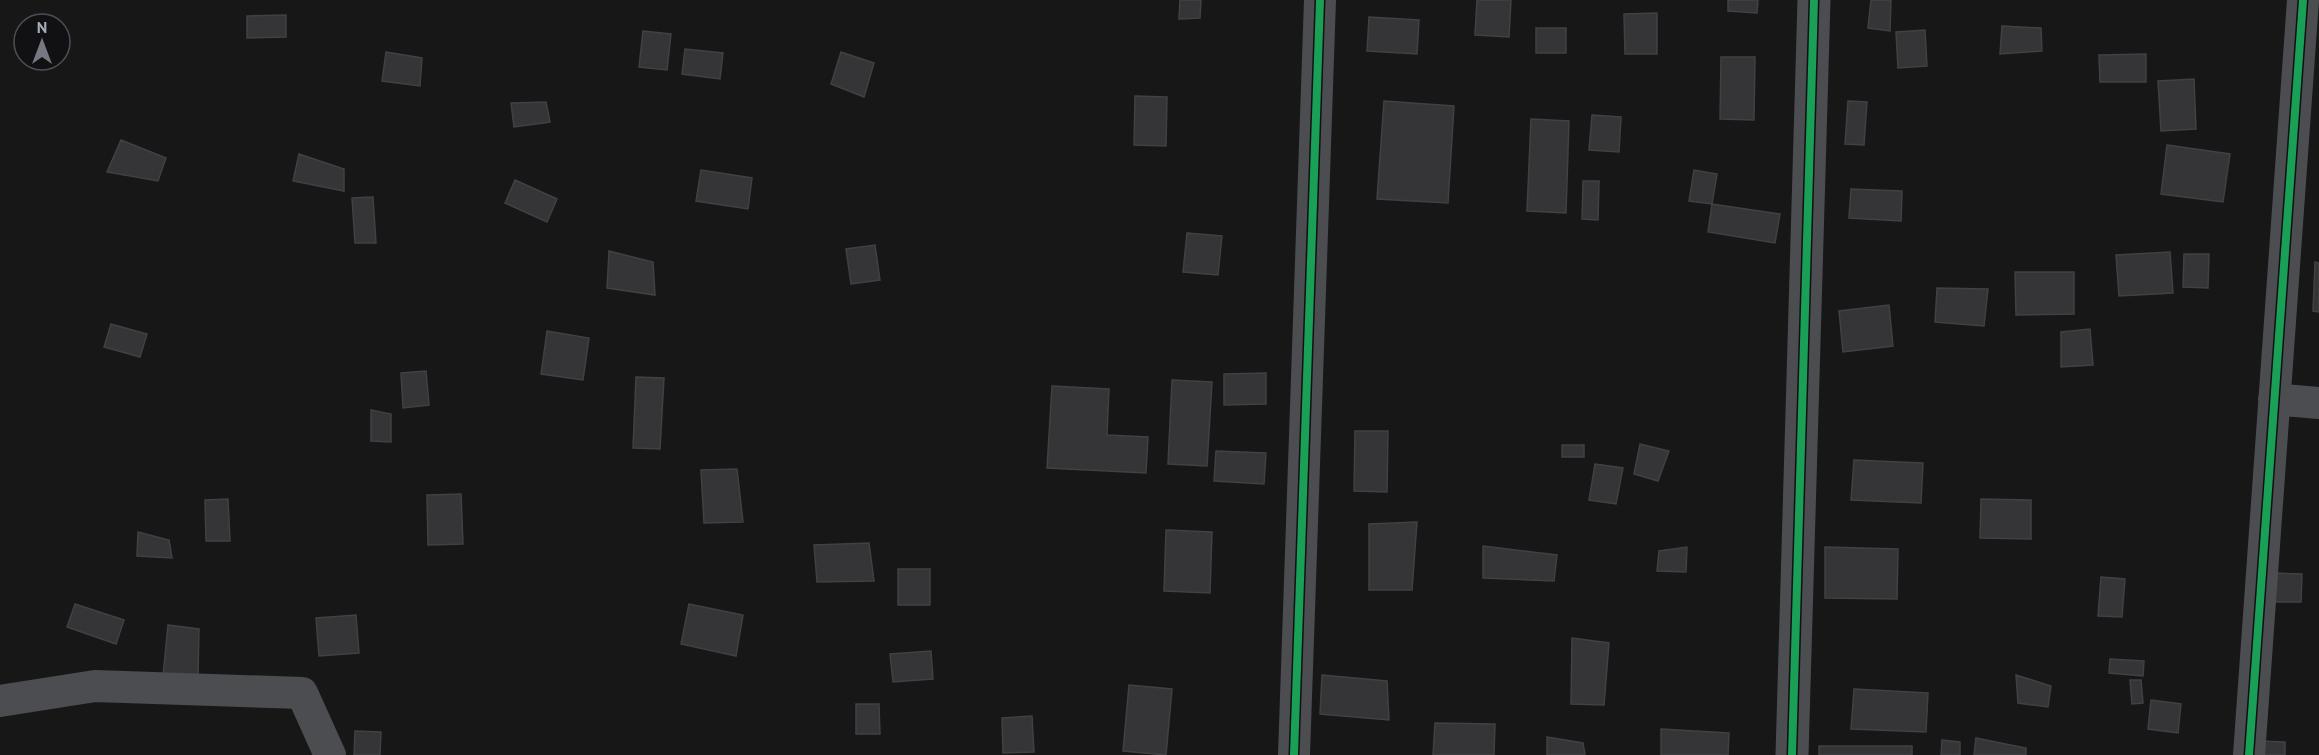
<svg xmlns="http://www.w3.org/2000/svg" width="2319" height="755" viewBox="0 0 2319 755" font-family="'PT Sans',sans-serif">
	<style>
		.building { fill: #353537; stroke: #404144; stroke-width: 1.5 }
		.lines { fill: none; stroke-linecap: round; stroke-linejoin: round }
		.minor { stroke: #4b4d50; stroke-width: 32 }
		.tertiary { stroke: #4b4d50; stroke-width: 33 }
		.cycleway-casing { stroke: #111113; stroke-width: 11 }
		.cycleway { stroke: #1a9f57; stroke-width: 8 }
	</style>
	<rect width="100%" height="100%" fill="#171717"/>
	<path class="building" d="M1180 0H1201L1200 18 1179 19Z
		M1477 0H1511L1509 37 1475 35Z
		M1728 0H1758L1757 13 1728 11Z
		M1871 0H1891L1890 31 1868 28Z
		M1657 13V54H1625L1624 14Z
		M286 15V37L247 38V16Z
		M1369 17 1419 20 1417 54 1367 51Z
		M2002 26 2041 28 2042 51 2000 54Z
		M1536 28H1566V53H1536Z
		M1925 30 1927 66 1898 68 1896 32Z
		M643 31 671 34 667 70 639 67Z
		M685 49 723 53 720 79 682 74Z
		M386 52 422 58 420 86 382 81Z
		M841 52 874 63 864 97 831 84Z
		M2146 54V82H2100L2099 55Z
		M1721 57H1755L1754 120 1720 119Z
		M2194 79 2196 129 2161 131 2158 81Z
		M1135 96 1167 97 1166 146 1134 145Z
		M1384 101 1454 106 1448 203 1377 199Z
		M1848 101 1867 102 1864 145 1845 144Z
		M546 102 550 122 514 127 511 103Z
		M1592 115 1621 117 1619 152 1589 150Z
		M1531 119 1569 121 1566 213 1527 211Z
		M121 140 166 158 158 181 107 172Z
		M2167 145 2230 154 2223 202 2161 194Z
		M299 154 344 169V191L293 181Z
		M701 170 752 178 748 209 696 201Z
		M1694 170 1717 174 1712 204 1689 201Z
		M515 180 557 199 547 222 505 203Z
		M1583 181H1599L1598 220 1582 219Z
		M1851 189 1902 191 1901 221 1849 218Z
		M373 197 376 243H355L352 198Z
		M1712 204 1780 214 1775 243 1708 232Z
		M1187 233 1222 236 1218 275 1183 272Z
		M875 245 880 280 851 284 846 249Z
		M609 251 653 262 655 295 607 288Z
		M2170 252 2173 293 2119 296 2116 255Z
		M2184 254H2209L2208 288 2183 287Z
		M2315 262 2319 263V312L2313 311Z
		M2015 272H2074V314L2016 315Z
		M1937 288 1988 289 1984 326 1935 322Z
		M1889 305 1893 346 1843 352 1839 311Z
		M111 324 147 334 140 357 104 347Z
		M2090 329 2093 365 2061 367V332Z
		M547 331 589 338 583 380 541 374Z
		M426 371 429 405 403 408 401 373Z
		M1266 373V404L1224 405V374Z
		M636 377 664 378 660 449 633 448Z
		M1172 380 1212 382 1207 466 1168 464Z
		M1052 386 1109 389 1107 435 1148 437 1146 473 1047 468Z
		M371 410 391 414V442L371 441Z
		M1355 431H1388L1387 492 1354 491Z
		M1640 444 1669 451 1658 481 1634 474Z
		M1562 445H1584V457H1562Z
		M1216 451 1266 453 1264 484 1214 481Z
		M1854 460 1923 463 1921 503 1851 500Z
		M1595 464 1623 468 1616 504 1589 500Z
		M737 469 743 522 704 523 701 470Z
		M461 494 463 544 428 545 427 495Z
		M228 499 230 541H206L205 500Z
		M1981 499 2031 500V539L1980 538Z
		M1417 522 1412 590H1369V524Z
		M1166 530 1212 532 1210 593 1164 591Z
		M138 532 169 540 172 558 137 556Z
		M869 543 874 581 817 582 814 545Z
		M1483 546 1557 555 1554 581 1483 578Z
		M1687 547 1686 572 1657 571 1659 551Z
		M1825 547 1898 549 1897 599 1825 598Z
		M898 569H930V605H898Z
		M2274 573 2302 574 2301 602H2274Z
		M2101 577 2125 579 2122 617 2098 616Z
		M75 604 124 620 116 644 67 627Z
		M689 604 743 615 736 656 681 644Z
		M356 615 359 653 319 656 316 618Z
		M168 625 199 629 198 677 163 676Z
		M1572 638 1609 643 1604 705 1571 704Z
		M931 651 933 679 893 682 890 654Z
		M2110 659 2144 661 2143 676 2109 673Z
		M1322 675 1387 681 1389 720 1320 714Z
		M2016 675 2051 686 2048 707 2018 703Z
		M2130 680H2141L2143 703 2132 704Z
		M1129 685 1172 689 1166 755 1123 751Z
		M1854 689 1928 693 1926 732 1851 729Z
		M2151 700 2181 704 2178 733 2148 729Z
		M856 704H879L880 734H856Z
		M1032 716 1034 752 1003 753 1002 718Z
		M1435 723 1495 724 1494 755H1433Z
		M1661 729 1729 733 1728 755H1661Z
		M355 731 381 732 380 755H354Z
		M1547 737 1583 743 1585 755H1547Z
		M1976 738 2026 748V755H1974Z
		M1942 740 1960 742V755H1941Z
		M2259 741 2285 742V755H2258Z
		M1819 746H1912V755H1819Z"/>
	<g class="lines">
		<path class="minor" d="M2274 399 2319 403
			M0 701 95 686 302 693 330 755
			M1294 755 1320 0
			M2249 755 2303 0"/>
		<path class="tertiary" d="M1792 755 1814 0"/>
		<defs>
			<path id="cycleway" d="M1294 755 1320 0
				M1792 755 1814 0
				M2249 755 2303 0"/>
		</defs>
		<use href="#cycleway" class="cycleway-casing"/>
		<use href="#cycleway" class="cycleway"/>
	</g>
	<g transform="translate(42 42)"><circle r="28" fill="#111113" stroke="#4d4f56" stroke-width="1.5"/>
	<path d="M0-4.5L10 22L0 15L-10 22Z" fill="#757881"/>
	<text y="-9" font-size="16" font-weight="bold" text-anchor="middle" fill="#a7acba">N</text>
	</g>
</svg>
